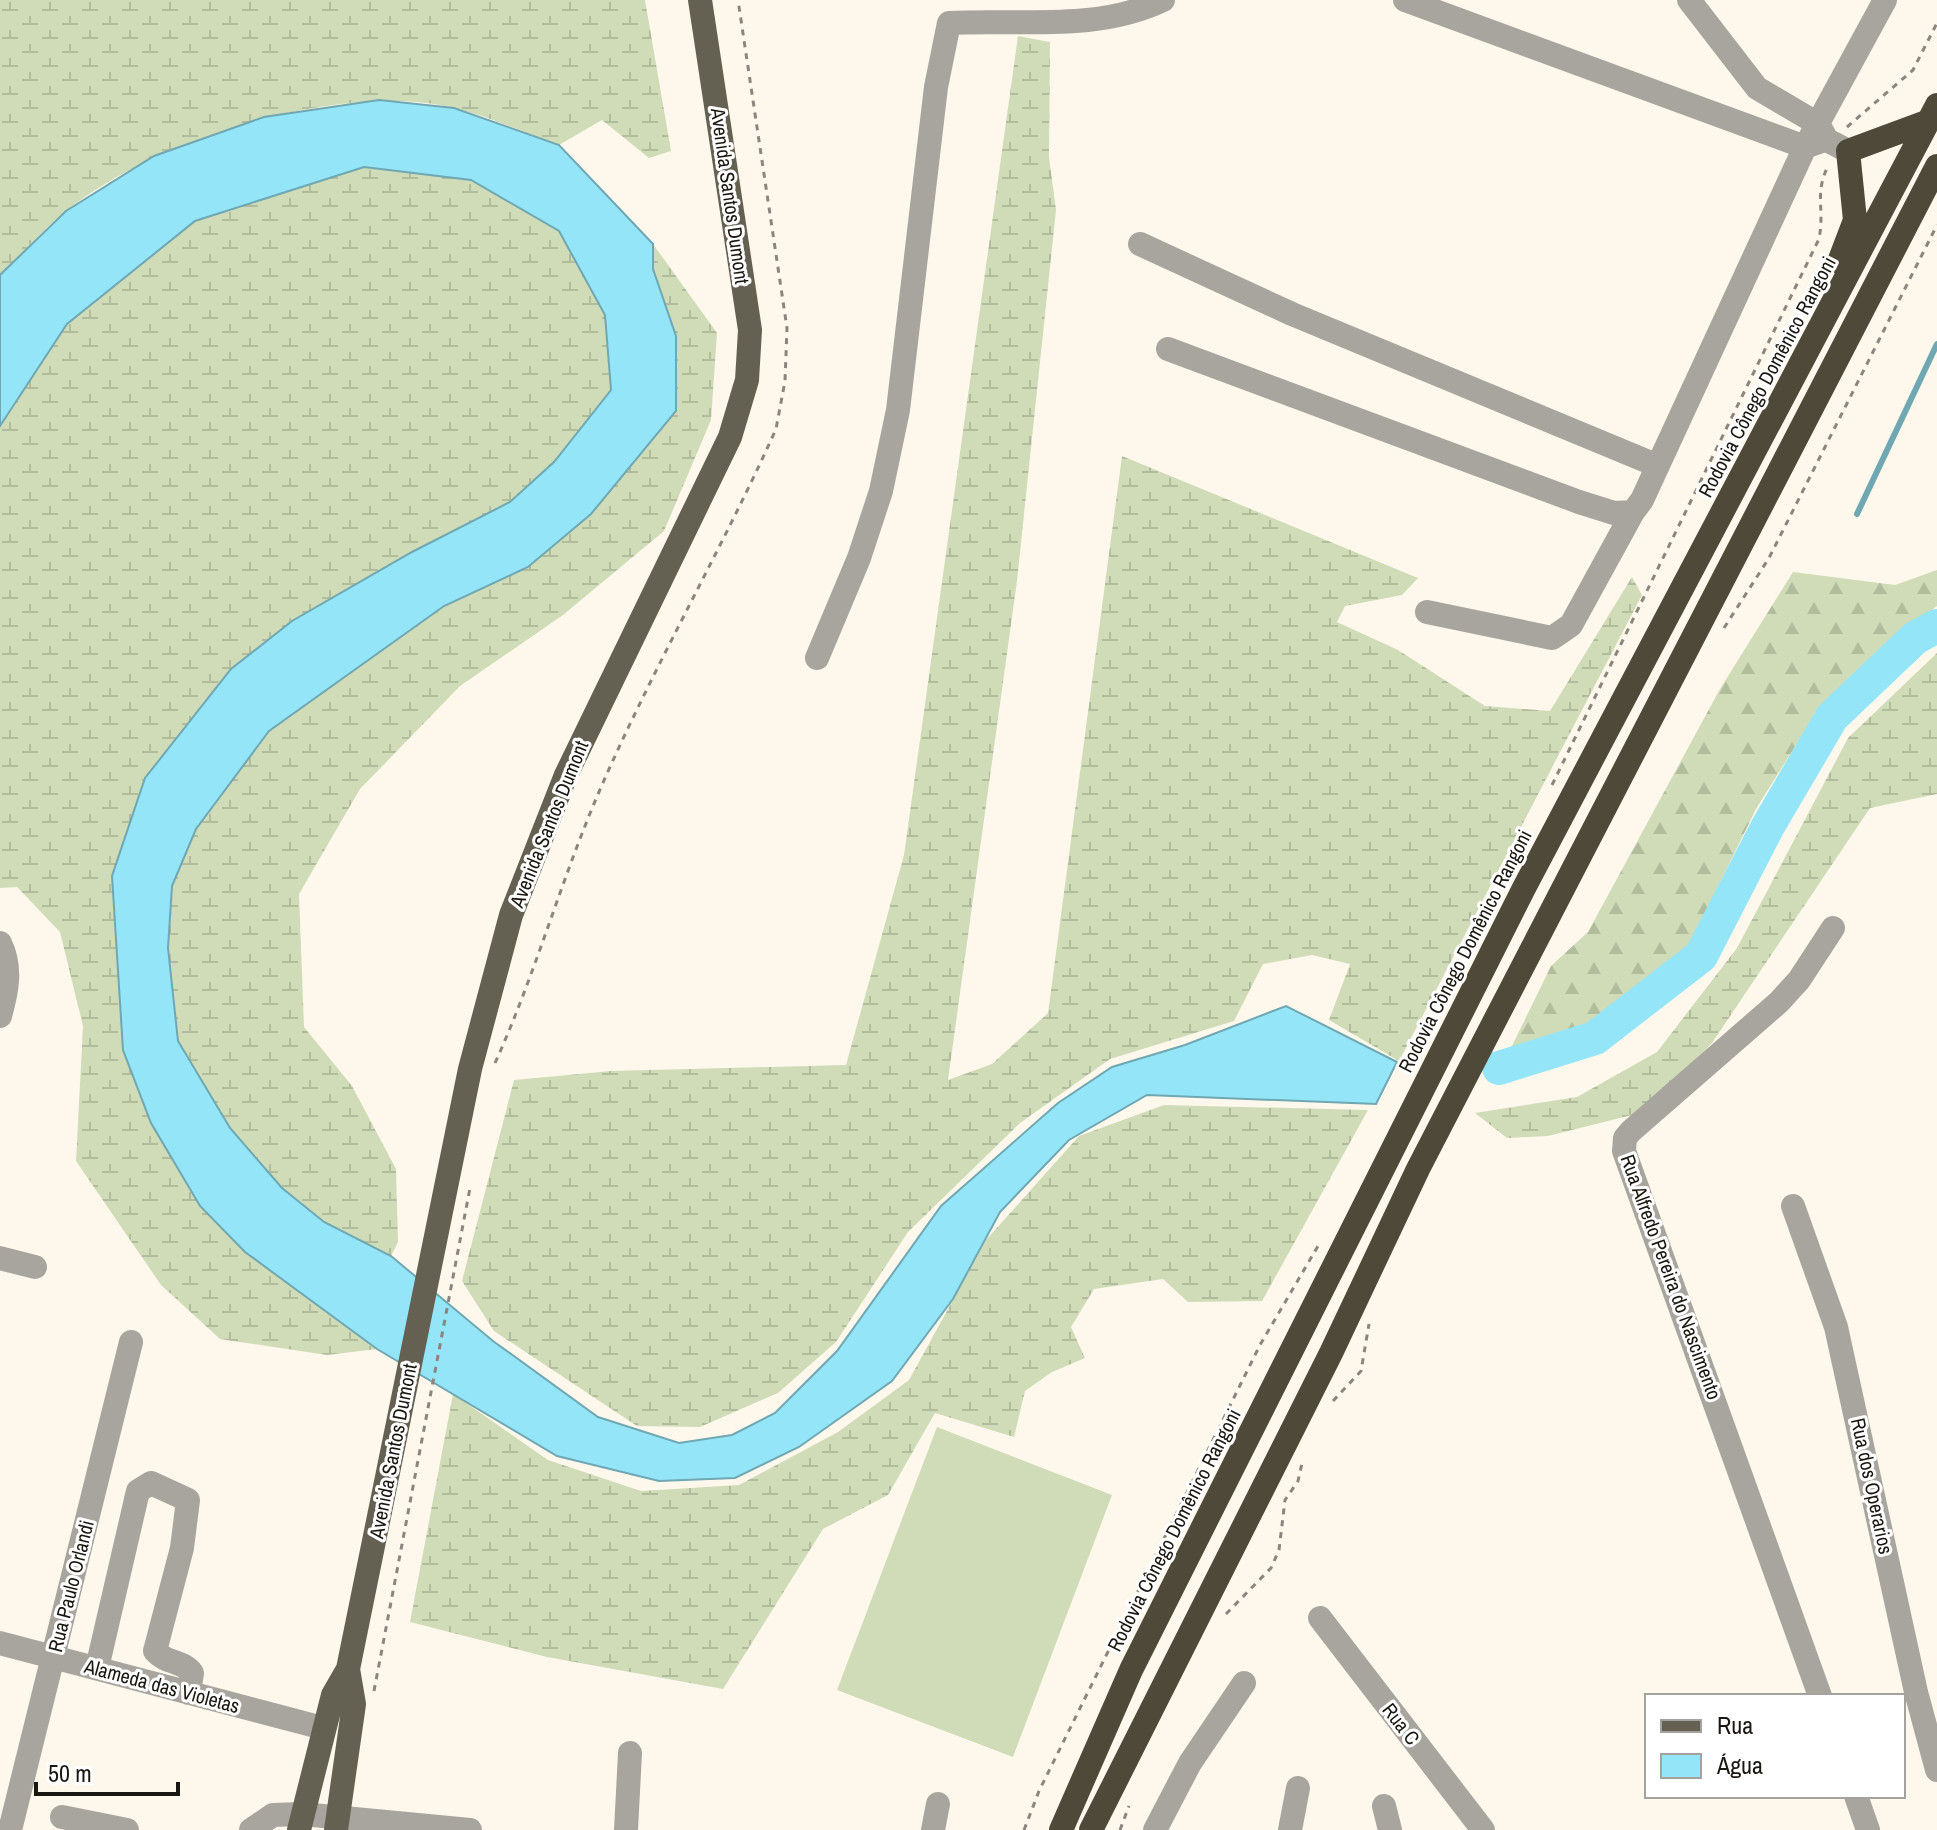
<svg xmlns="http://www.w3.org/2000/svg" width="1937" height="1830" viewBox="0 0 1937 1830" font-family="'Archivo Narrow',sans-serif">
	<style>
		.forest { fill: url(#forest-firs) }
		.wetland { fill: url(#wetland-marsh) }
		.garden { fill: #cfdcb7 }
		.water { fill: #94e5f8; stroke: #6fa7b2; stroke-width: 2 }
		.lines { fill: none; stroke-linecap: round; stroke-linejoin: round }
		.stream { stroke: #6fa7b2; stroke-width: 6 }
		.river { stroke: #94e5f8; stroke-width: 34 }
		.path { stroke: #8b867d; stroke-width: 3; stroke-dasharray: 6 6; stroke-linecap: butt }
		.minor { stroke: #a7a59d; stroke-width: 24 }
		.major { stroke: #656152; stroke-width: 24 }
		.highway { stroke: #4e4939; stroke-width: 24 }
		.labels { text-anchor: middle; stroke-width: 6; stroke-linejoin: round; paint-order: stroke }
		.street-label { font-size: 20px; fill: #1a1710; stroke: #fff }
	</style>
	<defs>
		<pattern id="forest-firs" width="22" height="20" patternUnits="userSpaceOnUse" patternTransform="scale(2)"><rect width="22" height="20" fill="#cfdcb7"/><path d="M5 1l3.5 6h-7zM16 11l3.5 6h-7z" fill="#b1bc9c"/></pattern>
		<pattern id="wetland-marsh" width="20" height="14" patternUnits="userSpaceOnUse" patternTransform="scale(2)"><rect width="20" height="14" fill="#cfdcb7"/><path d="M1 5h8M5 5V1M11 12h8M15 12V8" fill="none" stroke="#b1bc9c"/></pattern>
	</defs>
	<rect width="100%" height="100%" fill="#fef8ec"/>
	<path class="forest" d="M1937 570V606L1879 651 1811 721 1756 809 1690 944 1660 980 1602 1028 1511 1048 1551 966 1588 932 1720 689 1793 572 1895 585Z"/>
	<path class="wetland" d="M0 0H645L671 151 649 158 602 120 559 145C525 133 490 117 455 108 342 80 155 139 66 211 42 230 22 254 0 275Z
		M1018 36 1050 42 1049 157 1056 210 1017 581 948 1080 992 1064 1048 1013 1122 456 1418 578 1402 595 1345 606 1337 622 1398 650 1485 706 1550 711 1632 577 1642 595 1399 1061 1329 1020 1350 964 1312 955 1263 964 1234 1021 1110 1059 1020 1123 908 1232 836 1342 778 1393 700 1427 637 1426 494 1331 462 1281 514 1080 611 1071 846 1065 904 855Z
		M364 167 471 180 559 230 605 315 611 390 554 462 510 503 412 552 292 621 231 669 123 1050 151 1123 200 1206 245 1252 377 1349 327 1355 220 1339 161 1285 76 1161 83 1026 60 932 17 887 0 888V426L67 324 195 221Z
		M653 244 717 333 711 420 664 531 563 615 460 686 360 789 299 894 304 1027 352 1086 396 1169 398 1242 391 1256 324 1222 282 1188 230 1128 178 1041 168 948 172 886 196 829 269 731 444 606 528 567 676 336 653 269Z
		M1937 653V794L1870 808 1712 1043 1648 1111 1548 1136 1507 1138 1475 1113 1577 1097 1657 1052 1737 948 1848 738Z
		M1164 1105 1368 1110 1262 1301 1188 1302 1163 1279 1094 1289 1071 1327 1085 1358 1052 1372 1025 1391 1014 1437 935 1413 888 1495 823 1529 723 1689 547 1657 410 1622 453 1394 548 1460 641 1491 739 1485 838 1432 909 1380 986 1240 1079 1136Z"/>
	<path class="garden" d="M937 1427 1112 1495 1013 1757 837 1690Z"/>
	<path class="water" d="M379 100 454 108 559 145 653 244V269L676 336V411L591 514 528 567 444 606 269 731 196 829 172 886 168 948 178 1041 230 1128 282 1188 324 1222 391 1256 493 1341 598 1417 679 1443 732 1435 775 1413 837 1351 941 1206 1058 1103 1112 1067 1185 1045 1286 1006 1397 1062 1376 1104 1147 1095 1069 1140 1000 1212 953 1299 892 1381 799 1447 735 1478 659 1481 557 1456 377 1349 245 1252 200 1206 151 1123 123 1050 112 876 145 778 231 669 292 621 412 552 510 502 554 462 611 390 605 315 559 231 471 180 364 167 195 221 67 324 0 426V275L66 211 154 156 264 117Z"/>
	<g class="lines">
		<path class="stream" d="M1857 514 1937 344"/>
		<path class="river" d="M1499 1068 1595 1038 1701 956 1768 826 1832 717 1915 638 1937 626"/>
		<path class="path" d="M1847 127 1913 70 1937 23
			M1724 628 1769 558 1937 225
			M1552 785 1819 239C1825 208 1814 195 1828 166
			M495 1063C536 973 562 876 602 785 655 664 722 549 776 429L785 381 787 328 738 0
			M1333 1401 1361 1371 1369 1324
			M1226 1614 1271 1568 1279 1550 1285 1500 1298 1481 1303 1459
			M374 1691 470 1188
			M1024 1830 1039 1791 1260 1345 1318 1246
			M1120 1830 1129 1806"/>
		<path class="minor" d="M1405 0 1805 147 1819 142
			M1689 0 1757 88 1818 124 1827 140 1848 151
			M1140 244 1292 314 1656 465
			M1168 349 1579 502 1614 513 1633 512 1642 500 1805 147 1885 0
			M1427 612 1552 638 1571 625 1633 512
			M817 658 859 558 881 491 898 410 936 87 949 23C1020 19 1097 32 1163 0
			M0 943C12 968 7 991 0 1016
			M1793 1206 1836 1327 1916 1692 1937 1770
			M0 1258 35 1267
			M1320 1618 1483 1830
			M0 1643 323 1728
			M97 1668 138 1491 151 1483 188 1500 182 1548 155 1651C166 1664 183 1660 192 1673L189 1693
			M1820 1696 1624 1151 1625 1138 1631 1131 1779 1002 1799 980 1833 928
			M1856 1796 1868 1830
			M1384 1806 1390 1830
			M62 1817 127 1830
			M10 1830 131 1342
			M251 1830 273 1815 302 1814 470 1830
			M626 1830 630 1753
			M933 1830 938 1804
			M1155 1830 1190 1763 1244 1683
			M1290 1830 1298 1788"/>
		<path class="major" d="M299 1830 333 1695 348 1669 470 1069 511 915 566 775 730 437 747 380 750 330 700 0
			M336 1830 354 1704 348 1669"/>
		<path class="highway" d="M1839 262 1855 220 1848 151 1929 121
			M1061 1830 1131 1670 1524 888 1937 105
			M1091 1830 1331 1353 1418 1169 1937 166"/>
	</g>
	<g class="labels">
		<g class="street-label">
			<text transform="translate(730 196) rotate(82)" y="7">Avenida Santos Dumont</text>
			<text transform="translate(1767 377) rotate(-62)" y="7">Rodovia Cônego Domênico Rangoni</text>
			<text transform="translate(549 824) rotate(-68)" y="7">Avenida Santos Dumont</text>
			<text transform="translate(1465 951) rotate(-63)" y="7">Rodovia Cônego Domênico Rangoni</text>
			<text transform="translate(1671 1277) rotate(70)" y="7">Rua Alfredo Pereira do Nascimento</text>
			<text transform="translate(393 1451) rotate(-79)" y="7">Avenida Santos Dumont</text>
			<text transform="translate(1872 1486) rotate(78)" y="7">Rua dos Operarios</text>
			<text transform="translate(1174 1530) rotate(-63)" y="7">Rodovia Cônego Domênico Rangoni</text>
			<text transform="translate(71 1586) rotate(-76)" y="7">Rua Paulo Orlandi</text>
			<text transform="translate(162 1686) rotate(15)" y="7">Alameda das Violetas</text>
			<text transform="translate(1401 1724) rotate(52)" y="7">Rua C</text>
		</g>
	</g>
	<rect x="1645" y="1694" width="260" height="104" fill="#ffffff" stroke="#a3a29f" stroke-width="2"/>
	<rect x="1661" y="1720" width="40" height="12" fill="#656152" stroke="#a3a29f" stroke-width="2"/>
	<text x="1717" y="1734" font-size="24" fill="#1a1710">Rua</text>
	<rect x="1661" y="1754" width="40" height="24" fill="#94e5f8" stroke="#a3a29f" stroke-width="2"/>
	<text x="1717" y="1774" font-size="24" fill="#1a1710">Água</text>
	<path d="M36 1782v12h142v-12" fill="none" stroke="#1a1710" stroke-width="4"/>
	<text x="48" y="1782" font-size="24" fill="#1a1710" stroke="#ffffff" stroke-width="6" paint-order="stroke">50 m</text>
</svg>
